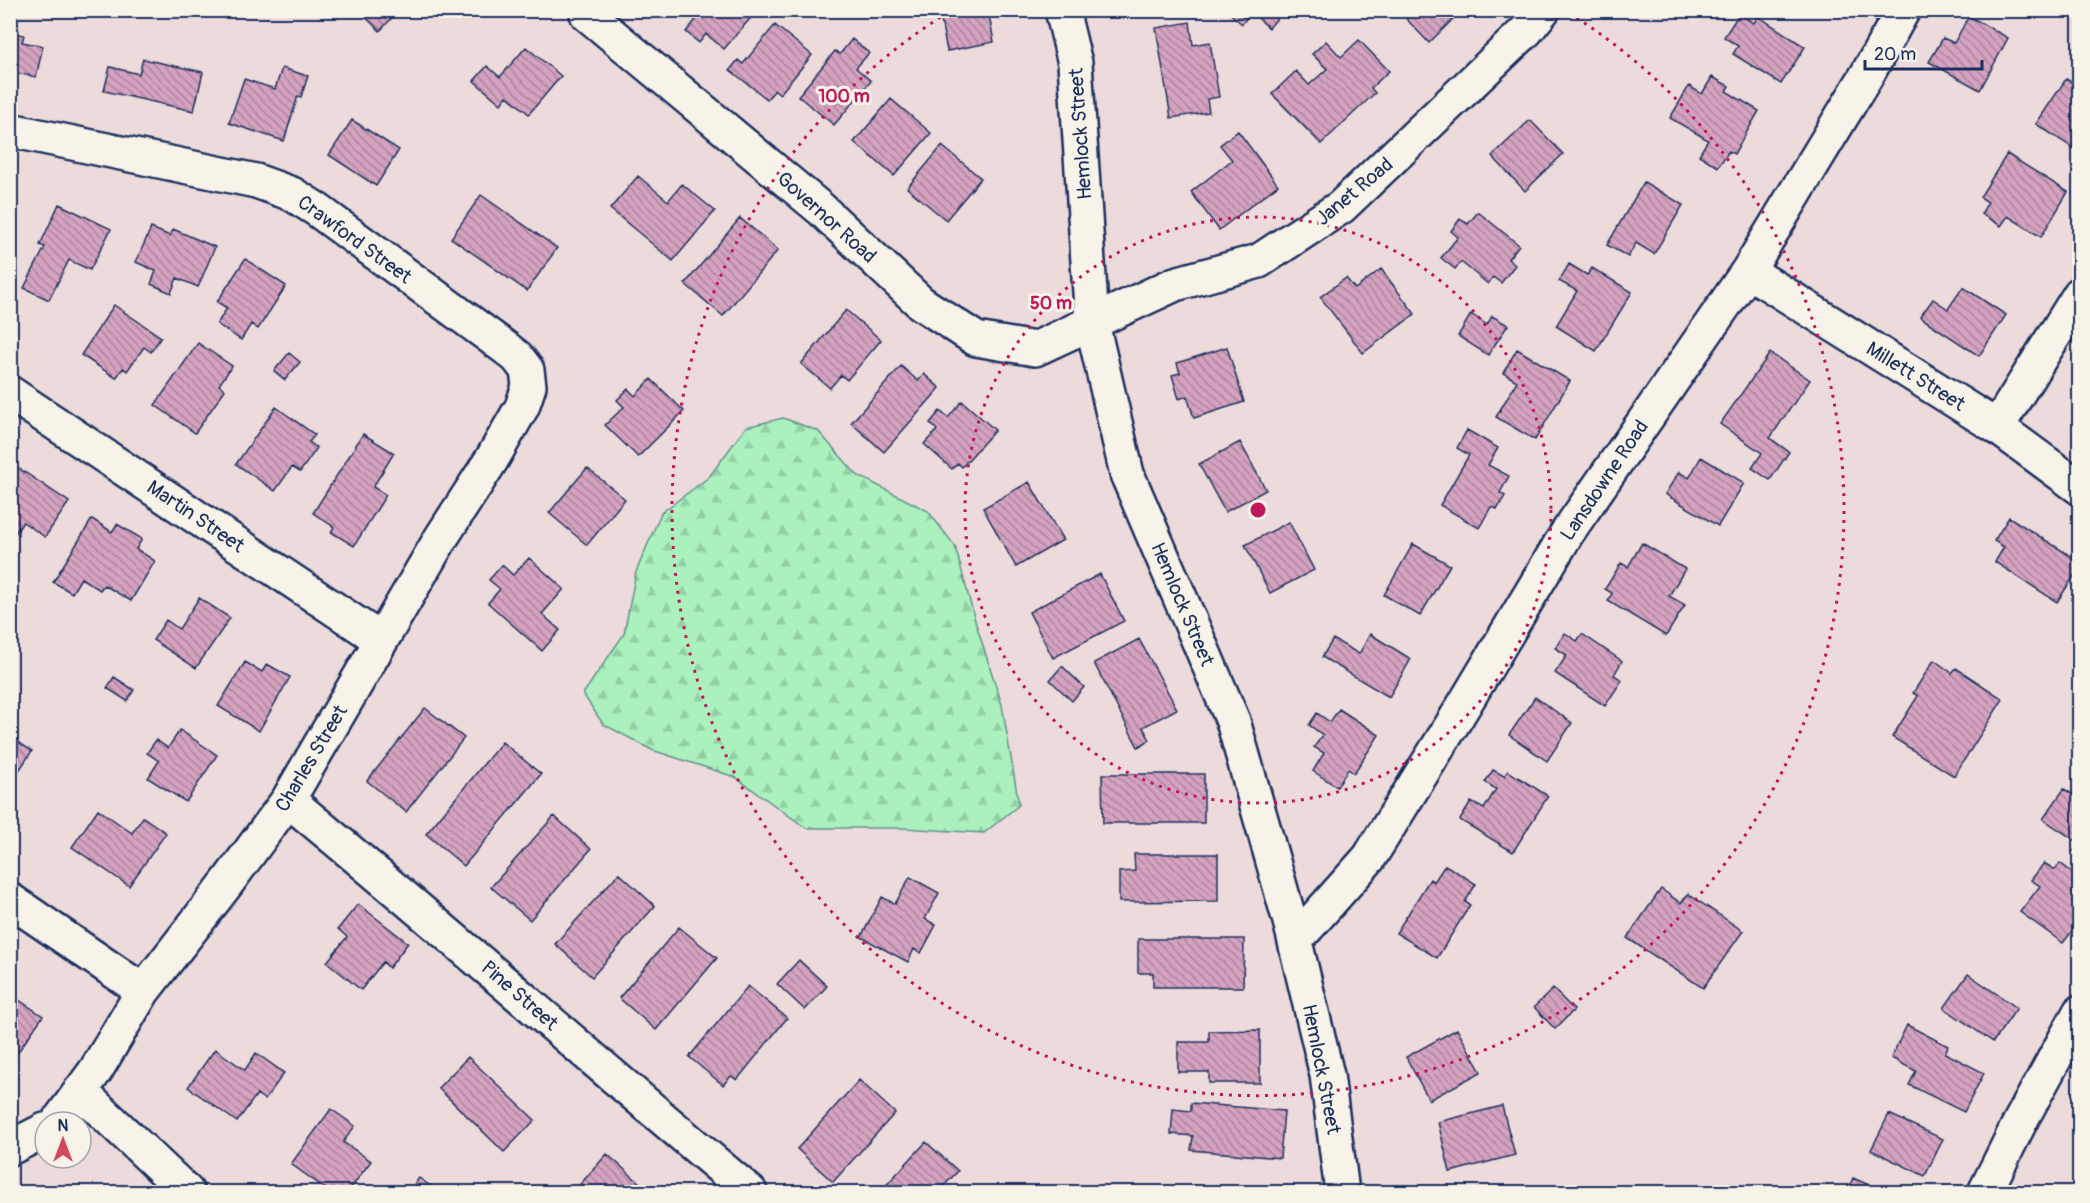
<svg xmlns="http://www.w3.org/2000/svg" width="2090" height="1203" viewBox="0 0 2090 1203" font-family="Pangolin,sans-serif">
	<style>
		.forest { fill: url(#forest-firs); stroke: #62908e; stroke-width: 1.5 }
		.building { fill: url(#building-back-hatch); stroke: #1b2f5e; stroke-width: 1.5 }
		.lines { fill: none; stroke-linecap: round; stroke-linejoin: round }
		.minor-casing { stroke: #1b2f5e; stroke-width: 38 }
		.minor { stroke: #f7f3e8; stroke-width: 33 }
		.ring { fill: none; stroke: #c2185b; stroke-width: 3; stroke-dasharray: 3 6 }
		.labels { text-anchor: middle; stroke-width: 6; stroke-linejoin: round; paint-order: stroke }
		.street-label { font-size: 20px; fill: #1b2f5e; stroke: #f7f3e8 }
		.centre { fill: #c2185b; stroke: #f7f3e8; stroke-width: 3 }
		.ring-label { font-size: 18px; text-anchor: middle; font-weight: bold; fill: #c2185b; stroke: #f7f3e8; stroke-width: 6; stroke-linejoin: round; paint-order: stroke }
	</style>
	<defs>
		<pattern id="forest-firs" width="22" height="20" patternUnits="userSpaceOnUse" patternTransform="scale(1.5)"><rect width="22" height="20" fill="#aaf1bd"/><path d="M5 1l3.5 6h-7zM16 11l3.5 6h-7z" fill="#92cfa5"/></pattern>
		<pattern id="building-back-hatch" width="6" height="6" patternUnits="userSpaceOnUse" patternTransform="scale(1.5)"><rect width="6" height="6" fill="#d5a3bf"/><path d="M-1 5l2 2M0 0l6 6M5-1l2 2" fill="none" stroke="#ac859e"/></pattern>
	</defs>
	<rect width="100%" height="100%" fill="#eddbdc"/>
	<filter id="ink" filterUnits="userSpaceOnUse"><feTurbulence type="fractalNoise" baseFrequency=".0167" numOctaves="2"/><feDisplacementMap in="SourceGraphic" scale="12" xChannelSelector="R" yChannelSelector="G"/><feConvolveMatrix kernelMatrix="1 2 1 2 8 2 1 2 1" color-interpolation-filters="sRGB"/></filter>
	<g filter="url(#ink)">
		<path class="forest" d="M783 418 818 431 857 475 928 511 955 546 976 624 1002 705 1019 805 984 833 903 828H806L735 777 652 750 603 724 583 694 624 634 636 572 661 513 709 477 746 427Z"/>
		<path class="building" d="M358 10H399L380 31Z
			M704 10H749L754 14 724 49 706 34 699 43 686 32Z
			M939 10H988L994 42 947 51Z
			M1226 10H1284L1269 28 1251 12 1242 24Z
			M1398 10H1462L1429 43Z
			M1739 14 1754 23 1758 16 1805 47 1781 84 1733 54 1738 46 1724 37Z
			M1969 16 2008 38 1980 90 1929 62 1943 38 1954 43Z
			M1190 22 1193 45 1210 42 1219 97 1207 99 1209 112 1171 118 1156 28Z
			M775 25 812 55 780 94 775 90 767 99 730 70 738 60 743 64Z
			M10 32 24 35 22 42 43 46 36 77 10 72Z
			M852 39 869 53 856 68 871 81 834 125 798 96 835 51 840 54Z
			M1359 40 1389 71 1371 88 1375 93 1321 144 1272 94 1296 71 1309 85 1327 69 1312 54 1326 41 1341 57Z
			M526 47 561 76 529 114 507 96 501 104 474 81 487 66 500 77Z
			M143 59 203 72 194 111 104 91 110 67 139 74Z
			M282 68 308 76 301 97 298 96 284 141 229 123 244 79 275 89Z
			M1712 77 1729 86 1726 91 1759 111 1734 154 1729 151 1718 167 1699 155 1708 140 1670 118 1689 86 1702 94Z
			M2066 79 2080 87 2079 152 2036 124Z
			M891 99 931 133 894 176 854 142Z
			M352 120 399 150 376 186 329 155Z
			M1530 120 1563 154 1525 191 1492 156Z
			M1238 131 1278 185 1219 230 1191 192 1232 160 1220 145Z
			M942 146 981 178 946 220 907 188Z
			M2007 154 2068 192 2041 237 2008 216 2001 226 1981 214 1988 202 1980 197Z
			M638 176 668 201 682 184 715 211 673 261 610 209Z
			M1644 182 1683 205 1654 254 1636 243 1628 257 1607 245Z
			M481 195 557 248 527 291 451 238Z
			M59 204 111 229 90 270 69 260 49 300 24 288 45 247 40 245Z
			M1478 212 1519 245 1508 259 1515 265 1501 283 1493 277 1488 284 1461 262 1455 269 1441 258 1458 237 1451 231 1460 219 1468 224Z
			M740 218 778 250 723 316 685 284Z
			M151 228 170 236 173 229 215 247 198 287 177 278 171 293 151 284 156 271 136 262Z
			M245 259 286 286 258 329 251 324 241 340 217 324 227 308 217 302Z
			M1569 264 1587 275 1592 268 1632 292 1596 351 1556 326 1577 291 1559 281Z
			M1381 269 1415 314 1363 353 1320 297 1346 278 1355 289Z
			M1963 287 2006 315 1979 356 1920 317 1933 299 1948 309Z
			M114 305 161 337 151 352 144 347 127 371 123 368 116 378 81 355Z
			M846 310 881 340 847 380 841 375 830 388 801 364Z
			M1471 314 1487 325 1492 316 1508 325 1488 355 1458 336Z
			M198 343 232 366 219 385 225 390 195 433 155 405Z
			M1227 347 1244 402 1194 418 1187 396 1179 399 1172 375 1180 373 1177 363Z
			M1517 349 1570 381 1535 440 1496 417 1517 381 1503 373Z
			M289 353 300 362 285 380 274 371Z
			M1770 353 1810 380 1770 438 1789 452 1770 480 1752 468 1762 453 1720 424Z
			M901 366 918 381 924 374 940 388 884 452 851 423Z
			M651 379 684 411 638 457 605 425 624 407 617 400 628 389 635 396Z
			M962 401 995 430 962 467 958 463 952 469 924 444 937 430 930 423 940 411 948 418Z
			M276 407 315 435 309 442 317 448 300 472 292 467 275 491 236 464Z
			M1467 430 1498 448 1488 465 1509 476 1500 493 1505 496 1497 509 1491 507 1479 528 1440 505 1469 455 1457 448Z
			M363 434 394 453 373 487 386 495 354 546 331 532 334 527 313 513Z
			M1240 442 1266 490 1225 512 1199 464Z
			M1701 457 1744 483 1718 526 1665 494 1679 472 1689 478Z
			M17 467 69 502 45 537 23 522 10 541V477Z
			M587 468 625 499 587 545 549 513Z
			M1029 482 1063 540 1016 567 983 508Z
			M2009 517 2080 562V567L2057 602 1995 562 2004 547 1994 541Z
			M92 519 112 532 117 524 142 539 136 549 155 561 131 601 104 585 100 590 81 578 72 593 53 582Z
			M1289 522 1314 570 1270 593 1245 545Z
			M1642 543 1685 569 1669 596 1685 605 1666 636 1608 601 1612 593 1605 589 1621 563 1628 567Z
			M1413 544 1450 565 1420 616 1384 595Z
			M529 558 564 589 542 614 560 630 542 651 488 603 500 589 489 580 502 565 513 575Z
			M1100 574 1124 621 1053 658 1029 612Z
			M199 598 230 618 196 668 153 640 166 620 179 629Z
			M1565 633 1577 641 1582 634 1622 661 1614 675 1622 680 1605 706 1555 673 1567 655 1555 648Z
			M1370 634 1411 659 1389 697 1322 657 1333 639 1359 654Z
			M1139 639 1177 709 1143 727 1150 740 1138 747 1094 663Z
			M1934 660 1952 673 1956 668 2003 699 1954 776 1892 737 1918 696 1913 693Z
			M245 662 262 672 267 664 290 677 259 731 218 706Z
			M1062 666 1084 687 1072 701 1050 680Z
			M114 677 134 690 127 701 107 688Z
			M1535 697 1572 723 1547 761 1509 735Z
			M425 708 464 738 406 812 367 781Z
			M1339 709 1379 735 1354 773 1348 769 1337 787 1313 771 1324 753 1314 747 1323 735 1309 725 1317 713 1330 722Z
			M180 730 217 755 186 802 148 778 159 761 147 753 156 740 168 748Z
			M10 737 32 751 10 784Z
			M502 742 541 774 464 866 426 834Z
			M1493 770 1504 776 1508 771 1548 796 1513 852 1460 820 1471 802 1484 809 1496 789 1485 782Z
			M1102 774H1204V823H1103Z
			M2064 789 2080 799V855L2074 851 2079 843 2043 819Z
			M98 809 132 833 143 817 166 833 129 886 72 847Z
			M554 816 591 849 530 920 491 887Z
			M1134 854H1218V901L1119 902V872L1135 871Z
			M2044 863 2055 870 2060 863 2080 878V921L2063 943 2020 912 2040 886 2031 880Z
			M1445 865 1476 884 1465 902 1470 905 1437 958 1396 933 1430 879 1434 882Z
			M619 873 655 906 592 977 555 944Z
			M910 877 939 893 925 919 936 925 921 953 914 949 908 962 861 937 882 897 895 904Z
			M1661 889 1681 903 1688 894 1743 931 1703 988 1627 938Z
			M358 904 408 943 389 968 383 962 361 990 327 962 347 937 338 929Z
			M679 927 717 958 656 1030 619 998Z
			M1138 939H1244L1243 987H1153V973H1138Z
			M799 960 827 986 805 1010 777 984Z
			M1968 974 2017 1008 1993 1042 1944 1008Z
			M748 986 787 1018 737 1080 731 1076 723 1085 689 1057Z
			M1553 989 1574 1010 1555 1029 1534 1007Z
			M10 994 43 1016 18 1052 10 1048Z
			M1907 1025 1948 1046 1945 1053 1984 1073 1964 1112 1909 1085 1916 1071 1891 1058Z
			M1457 1029 1481 1072 1429 1100 1406 1057Z
			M1260 1030V1083H1209V1072H1178V1042H1209V1031Z
			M215 1049 245 1070 256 1053 284 1073 265 1100 257 1094 237 1122 188 1087Z
			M468 1057 535 1120 504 1152 438 1088Z
			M859 1080 895 1113 833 1182 797 1149Z
			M1191 1103 1284 1111 1280 1158 1191 1150 1193 1136 1171 1134 1173 1109 1191 1111Z
			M1502 1106 1515 1155 1450 1172 1438 1122Z
			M331 1109 355 1126 343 1142 371 1161 348 1192H330L291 1164Z
			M1889 1114 1943 1139 1925 1176 1871 1150Z
			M926 1142 958 1171 938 1192H880Z
			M607 1154 650 1192H580L576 1189Z
			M419 1178 439 1192H409Z
			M1853 1178 1885 1192H1847Z"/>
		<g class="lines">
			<defs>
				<path id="minor" d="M1062 10 1075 63 1092 323 1127 474 1233 721 1291 925 1327 1075 1342 1192
					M587 14 821 209 921 303 976 339 1035 349 1175 284 1259 261 1341 207 1527 30 1543 10
					M10 130 256 181 292 194 316 209 507 349 517 357 527 370 529 386 522 407 492 459 441 538 288 800 227 883 143 991 96 1070 58 1122
					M1748 271 1997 427 2080 488
					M10 393 381 640
					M1997 427 2080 294
					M288 800C444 928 595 1063 750 1192
					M10 900 143 991
					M1295 941 1369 858 1458 715 1567 533 1748 271 1868 73 1903 10
					M80 1091 187 1192
					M10 1148 45 1130
					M1985 1192 2021 1120 2080 1012"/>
			</defs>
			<use href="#minor" class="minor-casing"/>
			<use href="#minor" class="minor"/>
		</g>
	</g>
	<g class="ring">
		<circle cx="1258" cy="510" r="293"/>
		<path d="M1569 13A586 586 0 1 1 947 13"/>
	</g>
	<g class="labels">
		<g class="street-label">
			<text transform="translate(1080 134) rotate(-94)" y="7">Hemlock Street</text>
			<text transform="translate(1354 191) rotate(-40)" y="7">Janet Road</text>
			<text transform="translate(827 217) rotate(42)" y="7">Governor Road</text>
			<text transform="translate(355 239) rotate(36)" y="7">Crawford Street</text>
			<text transform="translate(1916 376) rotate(32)" y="7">Millett Street</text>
			<text transform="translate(1604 480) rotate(-56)" y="7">Lansdowne Road</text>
			<text transform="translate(196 516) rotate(34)" y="7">Martin Street</text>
			<text transform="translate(1183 604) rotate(67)" y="7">Hemlock Street</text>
			<text transform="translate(311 758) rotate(-59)" y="7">Charles Street</text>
			<text transform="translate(520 995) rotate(41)" y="7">Pine Street</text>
			<text transform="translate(1322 1069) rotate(79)" y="7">Hemlock Street</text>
		</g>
	</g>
	<circle cx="1258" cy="510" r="9" class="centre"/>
	<g class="ring-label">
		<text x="844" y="102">100 m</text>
		<text x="1051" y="309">50 m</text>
	</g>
	<rect width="2090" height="1203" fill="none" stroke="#f7f3e8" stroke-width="36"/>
	<rect x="18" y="18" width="2054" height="1167" fill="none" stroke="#1b2f5e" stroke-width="2" filter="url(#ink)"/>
	<g transform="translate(63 1140)"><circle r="28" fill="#f7f3e8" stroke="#9fa5b1" stroke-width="1.5"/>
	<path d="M0-4.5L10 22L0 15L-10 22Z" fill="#d1495b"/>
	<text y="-9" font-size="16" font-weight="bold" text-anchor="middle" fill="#1b2f5e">N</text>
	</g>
	<path d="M1865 60v9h117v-9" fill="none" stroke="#1b2f5e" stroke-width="3"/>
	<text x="1874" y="60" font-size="18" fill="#1b2f5e" stroke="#f7f3e8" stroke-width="4.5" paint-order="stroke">20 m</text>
</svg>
